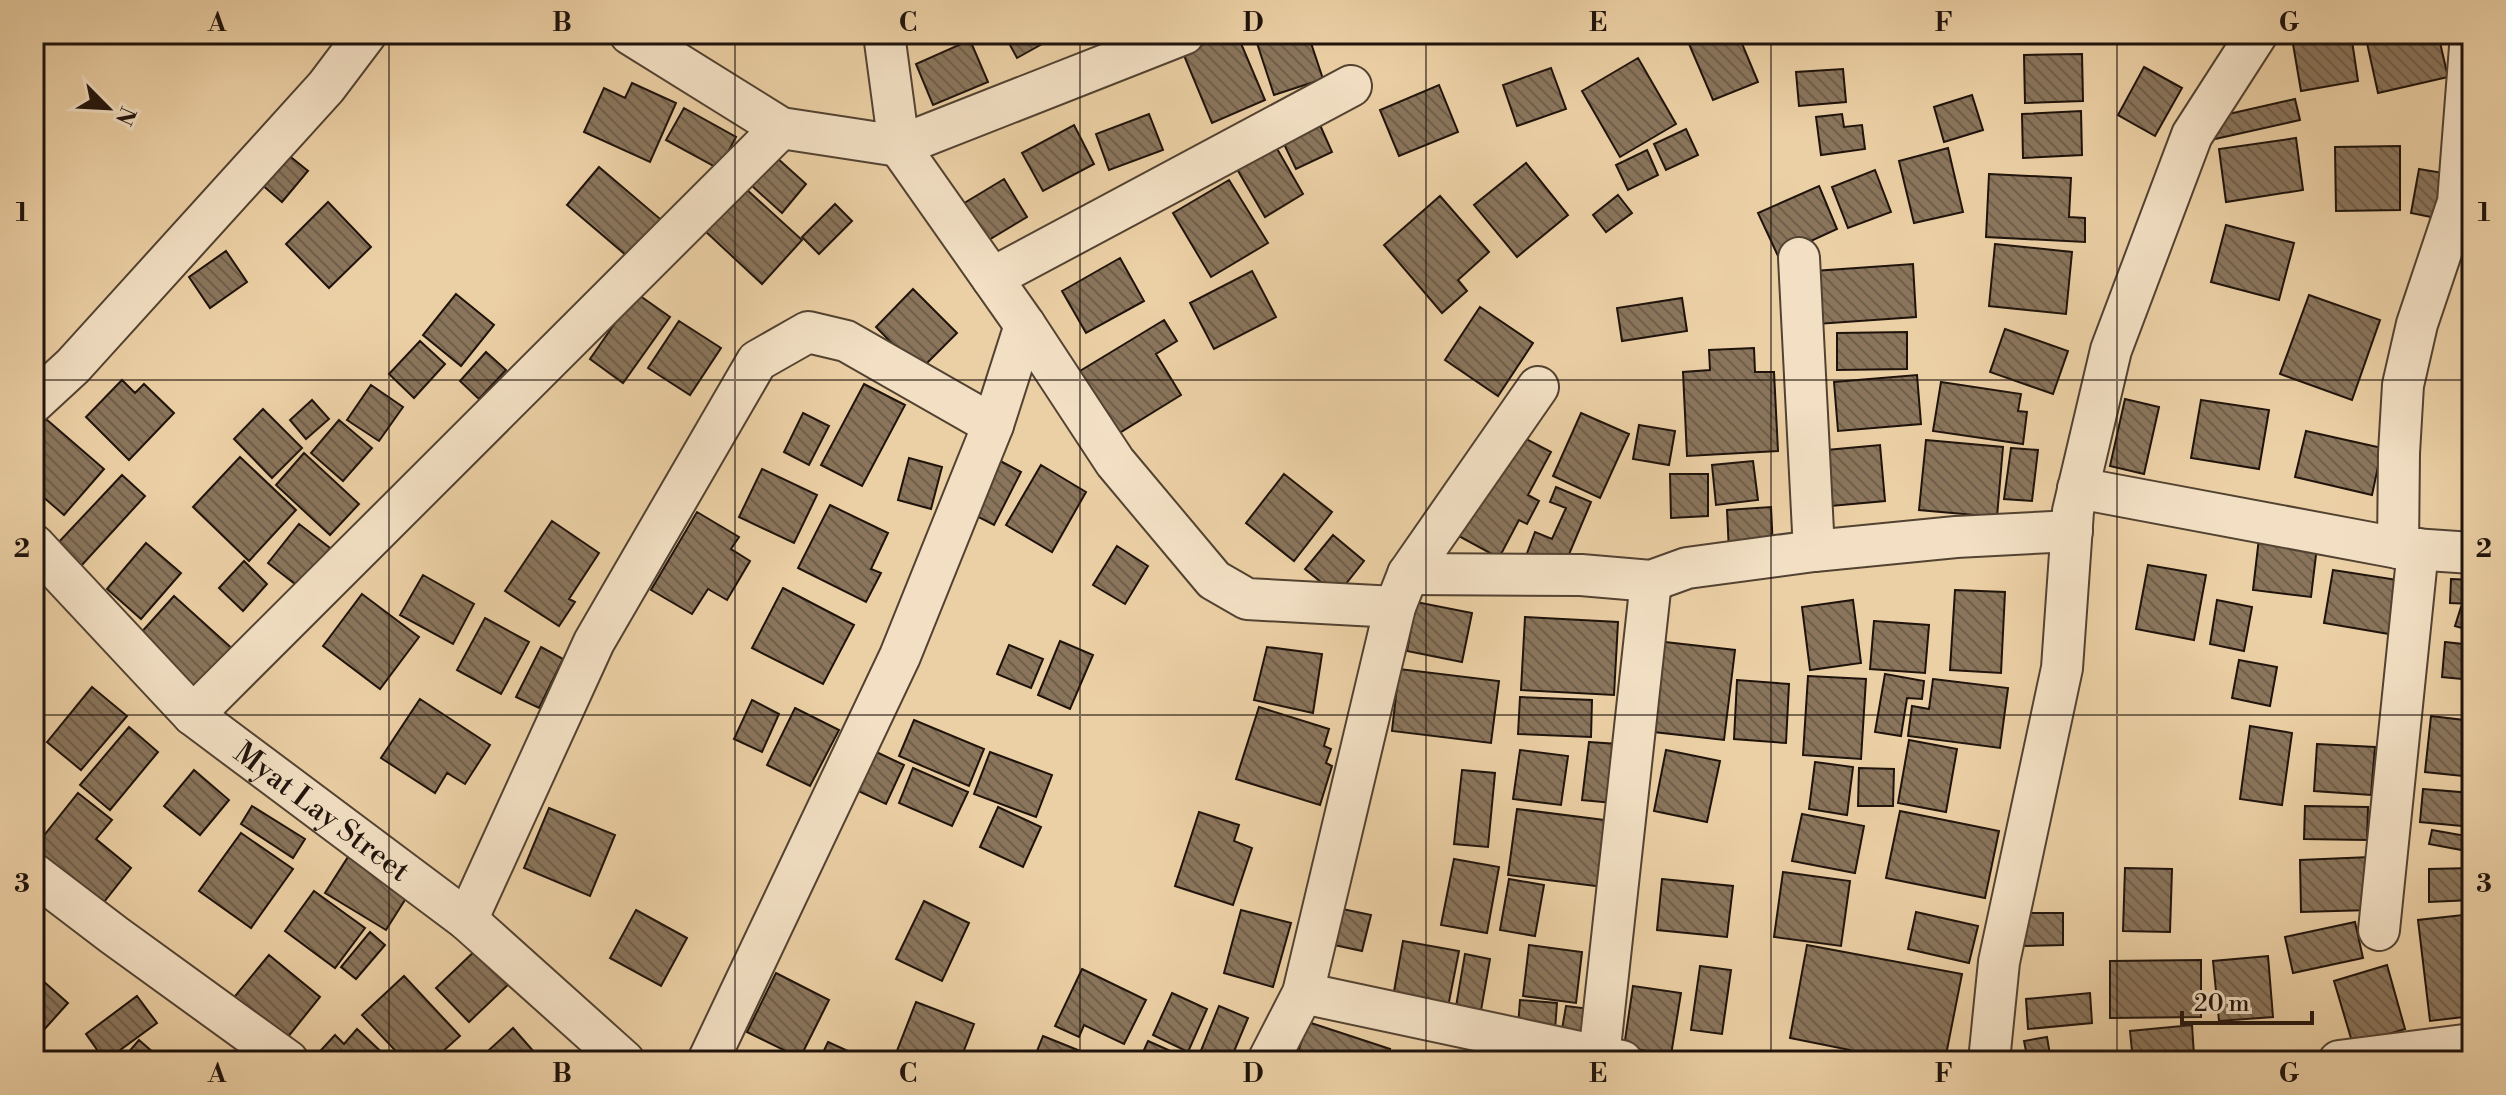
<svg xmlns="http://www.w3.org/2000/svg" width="2506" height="1095" viewBox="0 0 2506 1095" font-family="'Libre Bodoni',serif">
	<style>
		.building { fill: url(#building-back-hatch); stroke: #1f130c; stroke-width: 2 }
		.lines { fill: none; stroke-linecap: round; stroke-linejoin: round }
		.street-casing { stroke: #524232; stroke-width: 44 }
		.street { stroke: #f3e0c4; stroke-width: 40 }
		.grid { fill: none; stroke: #1f130c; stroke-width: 2; stroke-opacity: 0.55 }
		.labels { text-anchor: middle; stroke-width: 8; stroke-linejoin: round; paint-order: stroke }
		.street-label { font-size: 30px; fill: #1f130c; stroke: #f3e0c4 }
		.neatline { fill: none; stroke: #1f130c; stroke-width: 3 }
		.grid-label { font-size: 26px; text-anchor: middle; font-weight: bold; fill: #1f130c }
	</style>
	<defs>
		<pattern id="building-back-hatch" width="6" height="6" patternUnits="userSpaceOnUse" patternTransform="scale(2)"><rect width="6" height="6" fill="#8a755c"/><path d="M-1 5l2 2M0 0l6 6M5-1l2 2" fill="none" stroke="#705f4a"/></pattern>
	</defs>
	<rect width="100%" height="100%" fill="#ecd0a5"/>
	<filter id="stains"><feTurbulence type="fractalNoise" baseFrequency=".0025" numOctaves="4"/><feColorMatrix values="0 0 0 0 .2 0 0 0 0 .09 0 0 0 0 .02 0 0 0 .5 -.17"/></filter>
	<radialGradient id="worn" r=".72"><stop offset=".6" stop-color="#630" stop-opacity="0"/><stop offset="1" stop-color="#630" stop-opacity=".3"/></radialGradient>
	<path class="building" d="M1004 34H1060L1017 58Z
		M1227 34H1237L1265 100 1212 123 1183 53Z
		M1254 34H1308L1323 79 1274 95Z
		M1478 34H1512L1479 41Z
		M1712 34H1738L1758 82 1713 100 1689 44Z
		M2351 34 2358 81 2301 91 2293 44Z
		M2365 34H2438L2448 77 2378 93Z
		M970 40 988 82 933 105 916 64Z
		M2082 54 2083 101 2025 103 2024 55Z
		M1638 58 1676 124 1620 157 1582 91Z
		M2144 67 2182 88 2155 136 2118 115Z
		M1551 68 1566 109 1517 126 1503 85Z
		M1843 69 1846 102 1799 106 1796 72Z
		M632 83 676 103 650 162 584 132 604 88 625 98Z
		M1439 85 1458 132 1399 156 1380 110Z
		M1972 95 1983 130 1944 142 1934 107Z
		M2295 99 2300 120 2215 139 2211 118Z
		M684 108 736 137 719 169 666 140Z
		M2081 111 2082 155 2023 158 2022 114Z
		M1149 114 1163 150 1109 170 1096 134Z
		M1842 114 1844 127 1862 125 1865 149 1821 155 1816 117Z
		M1074 125 1094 164 1043 191 1022 153Z
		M1320 125 1332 152 1296 169 1283 142Z
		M1686 129 1698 155 1666 170 1654 144Z
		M2296 138 2303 190 2226 202 2219 149Z
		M2400 146V210L2336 211 2335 147Z
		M1276 147 1303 194 1265 217 1237 169Z
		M1948 148 1963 212 1914 223 1899 161Z
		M1647 150 1658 175 1628 190 1616 165Z
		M287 154 308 171 282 202 261 184Z
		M776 157 806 184 782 213 752 186Z
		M1526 163 1568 215 1517 257 1474 205Z
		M599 167 666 224 634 262 567 205Z
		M2419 169 2449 174 2441 219 2411 213Z
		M1875 170 1891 212 1848 228 1832 187Z
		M1989 174 2071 178 2069 217 2085 218V242L1986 237Z
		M1004 179 1027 217 979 246 956 208Z
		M1229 180 1268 243 1211 277 1173 213Z
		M1819 186 1837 229 1778 256 1758 213Z
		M745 188 802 240 762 284 705 231Z
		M1618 195 1632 213 1606 232 1593 215Z
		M1440 196 1489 252 1458 280 1467 291 1442 313 1384 245Z
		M328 202 371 247 329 288 286 244Z
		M835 204 852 221 819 254 802 237Z
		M2226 225 2294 243 2279 300 2211 282Z
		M1995 244 2072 252 2066 314 1989 306Z
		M226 251 247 282 210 308 189 277Z
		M1120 258 1144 301 1086 333 1062 291Z
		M1913 264 1916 317 1817 324 1814 271Z
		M1252 271 1276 317 1214 349 1190 303Z
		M913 289 957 333 919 371 876 327Z
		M636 293 670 317 623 383 590 359Z
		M456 294 494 325 461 366 423 335Z
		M2309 295 2380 320 2352 400 2280 374Z
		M1682 298 1687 331 1622 341 1617 308Z
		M1480 307 1533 343 1498 396 1445 360Z
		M1164 320 1177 341 1156 354 1181 395 1108 440 1070 377Z
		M679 321 721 348 690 395 648 368Z
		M2005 329 2068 351 2053 394 1990 372Z
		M1907 332V369L1837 370V333Z
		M420 341 445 364 414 398 389 374Z
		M1754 348 1755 372H1774L1778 451 1687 456 1683 372 1710 370 1709 350Z
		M486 352 506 370 479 399 460 381Z
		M1917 375 1921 424 1838 431 1834 382Z
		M122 380 135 393 144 384 174 413 129 460 86 417Z
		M1941 382 2021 394 2018 411 2027 412 2023 444 1933 431Z
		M864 384 905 405 862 486 821 465Z
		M371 385 403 407 379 441 347 420Z
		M2125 399 2159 407 2144 474 2110 466Z
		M312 400 329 419 306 439 290 420Z
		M2201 400 2269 410 2259 469 2191 458Z
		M263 409 302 448 272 478 234 439Z
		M803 413 829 426 809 465 784 452Z
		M1581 413 1629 434 1600 498 1553 476Z
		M46 419 104 469 64 515 34 489V433Z
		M339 420 372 448 343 481 311 453Z
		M1639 425 1675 431 1669 465 1633 459Z
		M1511 431 1551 452 1528 495 1539 501 1527 524 1519 520 1499 558 1457 535Z
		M2306 431 2382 448 2372 495 2295 477Z
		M1926 440 2003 447 1997 517 1919 510Z
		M1880 445 1885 501 1820 507 1816 451Z
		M2011 448 2038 450 2032 501 2004 499Z
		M304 453 359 504 330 535 276 485Z
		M991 456 1021 472 994 525 963 509Z
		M240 457 296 510 249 561 193 507Z
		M909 458 942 467 931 509 898 500Z
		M1753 461 1758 500 1716 505 1712 465Z
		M1041 465 1086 492 1052 552 1006 525Z
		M762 469 817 495 794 543 739 517Z
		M1284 474 1332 512 1294 561 1246 523Z
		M1670 474H1708V516L1671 518Z
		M122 475 145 496 81 566 57 544Z
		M1556 487 1591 502 1562 571 1526 556 1535 532 1552 539 1566 508 1550 502Z
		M830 505 888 533 871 569 881 573 866 602 798 568Z
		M1771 507 1773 549 1729 552 1727 510Z
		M697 512 739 537 731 549 750 561 727 600 708 589 692 614 651 590Z
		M552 521 599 553 569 599 575 602 559 626 505 591Z
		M299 524 330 548 299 587 268 563Z
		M1333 535 1364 561 1337 595 1305 569Z
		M2259 538 2317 546 2311 597 2253 590Z
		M146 543 181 573 141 619 107 589Z
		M1117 546 1148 566 1125 604 1093 585Z
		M244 561 267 584 243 611 219 588Z
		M2148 565 2206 575 2194 640 2136 629Z
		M2333 570 2404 581 2395 635 2324 623Z
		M423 575 474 604 453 644 400 615Z
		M2451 579 2472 580V604L2450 603Z
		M783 588 854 625 823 684 752 648Z
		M1955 590 2005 592 2001 673 1950 670Z
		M362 594 419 637 380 689 323 646Z
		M174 596 236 652 193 701 130 645Z
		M1853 600 1861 663 1810 670 1802 607Z
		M2217 600 2252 607 2244 651 2210 644Z
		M1416 602 1472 613 1462 662 1407 651Z
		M2461 607 2472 610V631L2455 626Z
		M1525 617 1618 622 1614 695 1521 690Z
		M485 618 529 642 501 694 457 670Z
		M1874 621 1929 625 1925 673 1870 669Z
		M1060 641 1093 655 1070 709 1038 695Z
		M1665 642 1735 650 1724 740 1654 732Z
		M2445 642 2472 645V680L2442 677Z
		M1009 645 1043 659 1031 688 997 674Z
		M541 647 563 659 539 708 516 697Z
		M1267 647 1322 654 1313 713 1254 700Z
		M2239 660 2277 667 2270 706 2232 698Z
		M1399 669 1499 681 1491 743 1392 731Z
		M1885 674 1924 681 1922 699 1907 698 1901 736 1875 732Z
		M1808 676 1866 679 1861 759 1803 755Z
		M1933 679 2008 688 2000 748 1908 736 1912 706 1929 709Z
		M1737 680 1789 684 1786 743 1734 739Z
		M92 687 127 716 81 770 47 742Z
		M1520 697 1592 700 1591 737 1518 734Z
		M420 699 490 745 465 784 447 773 435 793 381 758Z
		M752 700 779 714 762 752 734 739Z
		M1259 707 1329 729 1324 746 1331 749 1326 763 1332 766 1320 805 1236 779Z
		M795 708 839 730 810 786 767 765Z
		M2431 716 2472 721V777L2425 772Z
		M914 720 984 749 969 786 899 756Z
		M2250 726 2292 733 2282 805 2240 799Z
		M129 727 158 752 110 810 80 785Z
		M1909 740 1957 749 1946 812 1898 803Z
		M1589 742 1618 744 1613 803 1582 800Z
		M2317 744 2375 747 2371 795 2314 791Z
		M872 750 904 765 886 804 854 789Z
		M1520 750 1568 756 1561 805 1513 799Z
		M1666 750 1720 761 1707 822 1654 811Z
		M990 752 1052 775 1036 817 974 794Z
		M1815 762 1853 767 1847 815 1809 809Z
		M913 768 968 792 952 826 899 803Z
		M1859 768 1894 769 1893 806H1858Z
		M194 770 229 800 200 835 164 806Z
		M1462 770 1495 773 1488 847 1454 844Z
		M2423 789 2472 793V827L2420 822Z
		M78 793 112 820 96 839 131 868 96 912 34 862V848Z
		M252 806 305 839 293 858 241 824Z
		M2305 806 2368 807 2367 840 2304 839Z
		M998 807 1041 827 1023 867 980 847Z
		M549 808 615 835 590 896 524 868Z
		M1517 809 1621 822 1603 887 1508 875Z
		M1900 811 1999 831 1985 898 1886 878Z
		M1199 812 1239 825 1234 841 1252 848 1233 905 1175 886Z
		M1802 814 1864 826 1855 873 1792 861Z
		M2432 830 2472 837V852L2429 844Z
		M241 833 293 869 251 928 199 891Z
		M348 857 408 895 386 930 325 893Z
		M2370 857 2371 910 2301 912 2300 860Z
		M1454 859 1499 867 1487 933 1441 925Z
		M2125 868 2172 869 2170 932 2123 931Z
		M2472 868V900L2429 902V869Z
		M1783 872 1850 881 1841 946 1774 937Z
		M1509 879 1544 885 1535 936 1500 930Z
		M1662 879 1733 886 1727 937 1657 930Z
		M314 891 365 928 335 968 285 931Z
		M924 901 969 923 942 981 896 959Z
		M1333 907 1371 915 1362 951 1325 943Z
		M636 910 687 938 661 986 610 958Z
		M1241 910 1291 923 1273 987 1224 973Z
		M1916 912 1978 926 1969 963 1908 949Z
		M2021 913H2063V945L2021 946Z
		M2472 914V1016L2430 1021 2418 920Z
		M2355 922 2363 958 2293 973 2285 937Z
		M370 932 385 945 356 979 341 967Z
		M1403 941 1459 951 1448 1007 1393 997Z
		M1529 945 1582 952 1576 1003 1523 996Z
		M1807 945 1962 974 1945 1060 1905 1052 1904 1061H1848L1850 1050 1790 1038Z
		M480 946 513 980 469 1022 436 988Z
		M1465 954 1490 959 1479 1022 1454 1018Z
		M269 955 320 997 283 1043 231 1001Z
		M2268 956 2273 1017 2219 1021 2213 961Z
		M2201 960V1017L2110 1018V961Z
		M2387 965 2405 1029 2353 1045 2334 981Z
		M1700 966 1731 970 1722 1034 1691 1030Z
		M1082 969 1146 1000 1124 1044 1084 1025 1079 1037 1055 1026Z
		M34 973 68 1003 34 1041Z
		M776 973 829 1000 800 1058 747 1032Z
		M404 976 460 1036 432 1061H405L362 1015Z
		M1633 986 1681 993 1671 1055 1624 1047Z
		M1172 993 1207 1009 1188 1052 1153 1035Z
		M2090 993 2092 1023 2028 1029 2026 999Z
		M137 996 157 1023 105 1061 86 1034Z
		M1520 1000 1557 1003 1555 1030 1518 1027Z
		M916 1002 974 1024 960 1061H893Z
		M1219 1006 1248 1018 1230 1061H1218L1200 1053Z
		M1566 1006 1590 1009 1585 1039 1561 1035Z
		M1308 1022 1390 1049 1386 1061H1295Z
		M2192 1025 2194 1055 2133 1061 2130 1031Z
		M513 1028 542 1061H477Z
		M357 1029 391 1061H311L335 1035 344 1044Z
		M1043 1036 1105 1061H1033Z
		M2047 1037 2051 1061H2028L2024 1041Z
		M139 1040 163 1061H121Z
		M1148 1041 1193 1061H1139Z
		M828 1042 870 1061H819Z
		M773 1053 789 1061H769Z"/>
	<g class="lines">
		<defs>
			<g id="street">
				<path d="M630 34 781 128 899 146 1184 34"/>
				<path d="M884 34 899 146 1025 325 1115 462 1214 580 1247 599 1395 607"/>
				<path d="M1799 258 1814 551"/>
				<path d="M992 278 1351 86"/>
				<path d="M34 402 73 366 326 87 366 34"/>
				<path d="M2078 488 2398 548 2472 553"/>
				<path id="s1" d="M34 545 193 715 467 920 624 1061"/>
				<path d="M2398 548 2399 453 2403 385 2417 324 2458 202 2471 34"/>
				<path d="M1408 574 1581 575 1651 581 1687 568 1814 551 1956 537 2072 531"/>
				<path d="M193 715 781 128"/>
				<path d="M34 874 114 935 288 1061"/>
				<path d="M467 920 594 642 757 361 808 332 846 341 993 425"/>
				<path d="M2379 930 2418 549"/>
				<path d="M1303 993 1622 1061"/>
				<path d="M1599 1057 1651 581"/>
				<path d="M708 1061 900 656 993 425 1025 325"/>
				<path d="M1268 1061 1303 993 1395 607 1408 574 1538 387"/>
				<path d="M1989 1061 1999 962 2062 668 2073 511 2111 350 2192 135 2257 34"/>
				<path d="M2339 1061 2472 1044"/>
			</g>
		</defs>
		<use href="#street" class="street-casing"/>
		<use href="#street" class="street"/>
	</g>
	<path class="grid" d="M389 34V1061M735 34V1061M1080 34V1061M1426 34V1061M1771 34V1061M2117 34V1061M34 380H2472M34 715H2472"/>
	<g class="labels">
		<g class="street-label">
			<text dy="10" stroke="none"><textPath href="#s1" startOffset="394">Myat Lay Street</textPath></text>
		</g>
	</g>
	<rect width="2506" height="1095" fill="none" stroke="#ecd0a5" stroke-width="88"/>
	<g transform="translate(108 108) rotate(114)" stroke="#f3e0c4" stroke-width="6" paint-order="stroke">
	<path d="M0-6L14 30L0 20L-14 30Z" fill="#1f130c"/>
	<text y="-12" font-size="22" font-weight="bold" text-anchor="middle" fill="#1f130c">N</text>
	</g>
	<path d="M2182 1011v12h130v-12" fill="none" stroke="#1f130c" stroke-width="4"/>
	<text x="2194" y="1011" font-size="24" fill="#1f130c" stroke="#f3e0c4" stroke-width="6" paint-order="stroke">20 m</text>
	<rect x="44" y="44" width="2418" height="1007" class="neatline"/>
	<g class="grid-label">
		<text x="217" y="31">A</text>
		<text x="562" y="31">B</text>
		<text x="908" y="31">C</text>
		<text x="1253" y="31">D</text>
		<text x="1598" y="31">E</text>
		<text x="1944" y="31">F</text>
		<text x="2289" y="31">G</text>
		<text x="22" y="221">1</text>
		<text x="2484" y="221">1</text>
		<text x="22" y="557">2</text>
		<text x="2484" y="557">2</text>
		<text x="22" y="892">3</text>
		<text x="2484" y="892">3</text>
		<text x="217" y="1082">A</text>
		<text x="562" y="1082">B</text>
		<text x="908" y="1082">C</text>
		<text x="1253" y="1082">D</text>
		<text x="1598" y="1082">E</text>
		<text x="1944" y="1082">F</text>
		<text x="2289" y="1082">G</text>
	</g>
	<rect width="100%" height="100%" filter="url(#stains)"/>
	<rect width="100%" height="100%" fill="url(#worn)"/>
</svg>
